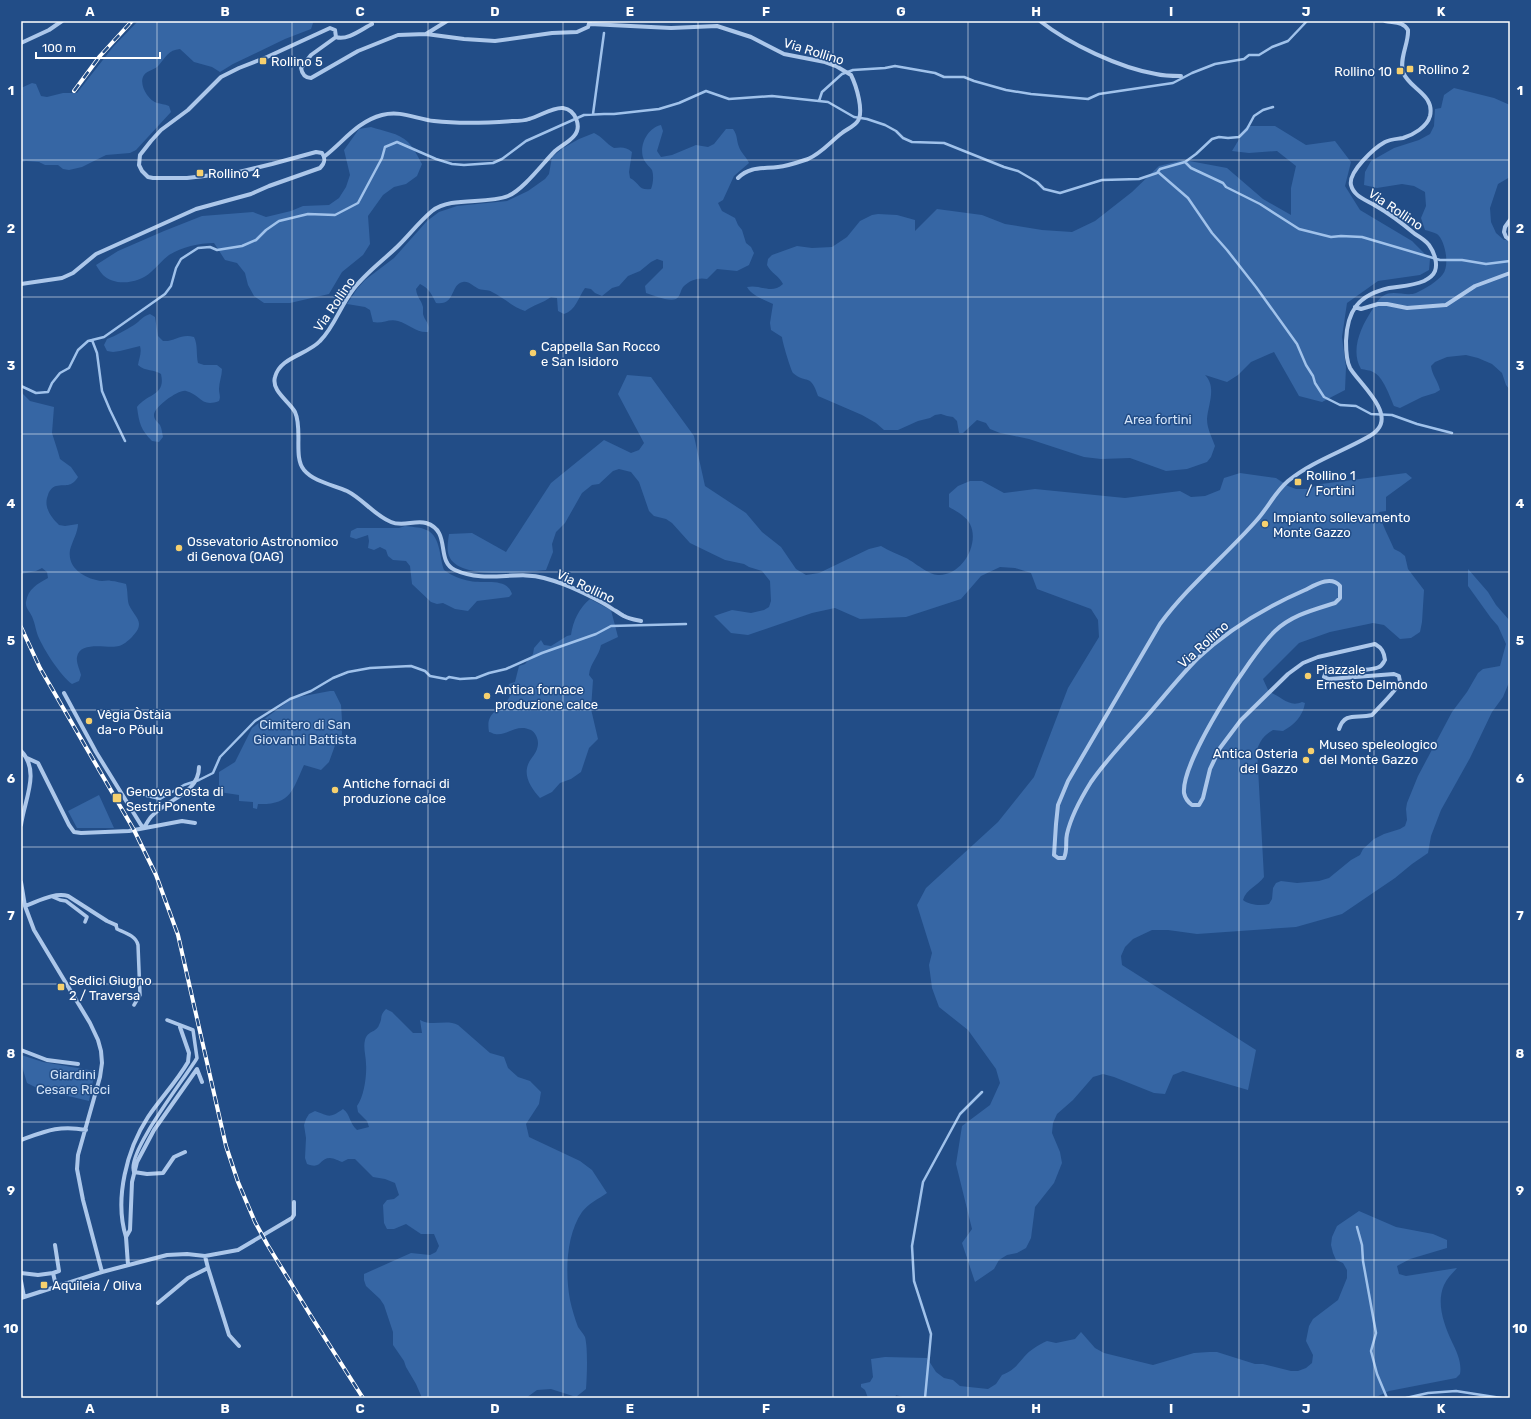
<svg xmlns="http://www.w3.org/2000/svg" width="1531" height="1419" viewBox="0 0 1531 1419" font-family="Rubik,sans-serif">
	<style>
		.green { fill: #3666a4 }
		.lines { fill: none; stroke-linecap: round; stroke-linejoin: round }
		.stream { stroke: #a0c2eb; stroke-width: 2.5 }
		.pedestrian { stroke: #acc7ea; stroke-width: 3.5 }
		.minor { stroke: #acc7ea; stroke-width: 4 }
		.rail-casing { stroke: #fff; stroke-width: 4 }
		.rail { stroke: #224d87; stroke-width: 2.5; stroke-dasharray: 8; stroke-linecap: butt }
		.grid { fill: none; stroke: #fff; stroke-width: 1; stroke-opacity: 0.55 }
		.poi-dot { fill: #f6d06e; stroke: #224d87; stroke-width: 1.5 }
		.labels { text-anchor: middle; stroke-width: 3; stroke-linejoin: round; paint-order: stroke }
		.street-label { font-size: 13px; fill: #fff; stroke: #224d87 }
		.poi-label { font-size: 13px; fill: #fff; stroke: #224d87; text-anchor: start }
		.park-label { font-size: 13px; fill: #d1e2f7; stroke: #224d87 }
		.neatline { fill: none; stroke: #fff; stroke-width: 1.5 }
		.grid-label { font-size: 13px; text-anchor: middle; font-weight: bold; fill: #fff }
	</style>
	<rect width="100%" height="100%" fill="#224d87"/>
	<path class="green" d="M138 21H312L313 23 311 29 285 39 233 64 220 72 212 67 194 62 180 49C168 50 166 57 159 65 155 70 148 70 144 75 138 84 148 100 157 103 161 104 164 104 169 106L171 112 136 150 130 153 106 155 82 167 69 170 63 169 58 165H45L39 162 26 161 21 162V88L32 83 36 84 41 96 47 97 63 93H77L113 47Z
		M1454 88 1494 98 1510 105V177L1498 184 1490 208 1491 222 1496 233 1504 240H1510V390L1506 385 1502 373 1492 364 1478 358 1466 355 1447 357 1435 362 1431 366C1432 375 1438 381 1440 390L1435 393 1422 397 1400 408 1394 406C1390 397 1383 376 1373 372 1370 370 1365 370 1361 369 1350 350 1361 327 1372 310 1375 305 1378 299 1383 296 1393 289 1406 297 1416 293 1425 289 1438 281 1443 274 1450 265 1445 240 1437 234 1433 232 1429 231 1425 230L1421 218 1426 206 1425 192 1414 186 1402 184 1377 188 1364 185 1365 172 1371 161 1394 148 1419 140 1430 134 1434 126 1435 109 1441 108 1444 95Z
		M661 125 663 131 657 151 661 157 672 155 696 145 708 147 714 144 726 129H733C738 136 736 139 739 147 741 153 746 156 749 163L734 176 723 200 718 203 722 211 735 218 738 225 742 230 746 243 751 247 754 253 749 265 737 271 717 269 707 279C699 277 690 280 684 286 680 290 681 296 676 299 669 302 652 295 646 293L645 286 663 268V261L657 259 651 262 640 271 628 276 619 286 612 288 602 296 595 293 591 289 585 288C578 298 576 310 564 314L558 311 557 298 551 297C543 303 533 305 525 311 513 307 504 298 492 292 488 289 482 291 477 288 473 286 469 281 463 282 450 284 456 306 436 303 432 295 429 288 420 284L416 289C417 298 421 299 423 307 423 309 423 311 423 314 425 322 430 322 428 332 416 333 409 324 398 321 389 318 383 324 373 322L370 310 365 307 347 304 357 289 365 280 394 258 427 221 439 212 457 206 507 201 528 191 545 179 549 174 552 157 563 148 579 139 594 133C603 137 606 144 614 148 622 147 626 147 632 152L629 172 630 178C640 183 638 191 651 189 653 184 654 176 652 170 650 167 646 164 644 160 638 147 647 128 661 125Z
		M1247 126H1275L1306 145 1335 141 1351 162 1345 186 1360 210 1412 241 1430 259 1429 270 1420 275 1378 281 1347 303 1342 337 1346 367 1345 390 1322 402 1299 396 1274 352 1251 362 1238 375 1227 382 1205 375C1217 387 1208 405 1207 419 1207 429 1212 437 1215 446L1211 457 1207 462 1187 469 1166 471 1130 458 1101 459 1084 457 1029 439 1000 433 990 429 986 423 977 420 963 433H959L957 421 953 417 947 416 941 414 935 415 930 418 918 421 898 430H884L876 423 862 415 818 396C810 372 807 385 793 373 791 371 782 341 782 337L771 330 770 323 773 304C764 299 753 297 747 287 761 284 771 295 783 284 779 276 771 273 767 265L768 259 772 255 797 246 812 248 832 247 847 237 860 221 872 215 878 214 897 215 915 220V231L937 209 982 215 1005 224 1042 230 1072 232 1095 221 1132 192 1159 166 1184 160 1227 168 1263 199 1291 215V188L1296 166 1277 151 1249 153 1232 151Z
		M371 127C383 131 399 133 408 142 414 148 418 157 422 164L417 176 406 184 394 187 383 195 368 216 370 244 363 255 342 272 329 294 290 303H264L254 296 248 285 245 273 237 263 225 260 214 243C199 243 182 247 169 255 162 260 158 266 151 272 140 283 115 287 103 275 100 272 98 268 96 265L118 251 164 231 202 216 253 212 266 217 291 211 303 206 329 205 339 198 346 187 350 175 344 150 359 129Z
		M150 314 155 317 158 336 163 341C175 342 181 333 194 337 198 345 196 354 198 363L204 365H217L222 369C222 376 219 382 219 389 219 394 221 396 219 401 201 408 200 394 186 391 179 389 154 407 154 415 154 420 157 421 160 425 162 429 162 433 163 437L159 442 152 441C141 430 139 423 137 407 148 393 166 396 161 374 154 369 146 372 138 365 139 358 142 353 140 346L120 351 113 352 107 351 104 345 107 339C116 336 125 330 134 325 140 321 143 316 150 314Z
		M627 375 651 377 694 436 705 486 746 513 762 532 781 547 796 569 806 575 819 573 869 549 881 546C889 551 898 554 906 558 914 562 929 575 938 575 962 576 980 544 970 524 967 517 956 511 949 507V494L958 486 970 481H982L1004 493 1035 489 1125 498 1180 491 1191 497 1205 496 1220 490 1224 478 1240 473 1276 478 1288 486 1296 489H1308L1321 484 1406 473 1412 478 1386 497V511L1379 512C1382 525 1389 537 1394 549L1400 552 1405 556 1408 569 1424 590 1422 622 1420 632 1411 638 1400 639 1384 625 1373 623 1330 632 1299 643 1263 679 1269 692C1281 696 1289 708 1302 702L1305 703C1303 716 1294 725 1283 731L1273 730C1264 735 1260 741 1257 750L1264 877C1258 886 1246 889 1243 900 1249 905 1261 906 1269 904L1272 899 1273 888 1276 883 1281 881 1297 883 1319 881 1329 878 1351 860 1360 855 1363 849 1374 839 1384 834 1400 829 1405 826 1407 820 1406 809 1407 803 1418 776 1452 712 1467 692 1478 673 1483 669 1500 666 1506 644 1498 626 1491 618 1468 586V569L1488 592 1496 605 1510 621V680L1503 697 1492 712 1470 758 1441 810 1431 836 1428 853 1412 864 1395 878 1342 914 1296 927 1197 934 1168 930H1152L1133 939 1125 947 1121 956 1122 965 1256 1050 1248 1090 1183 1071 1173 1075 1165 1094 1154 1093 1114 1077 1103 1074 1093 1077 1073 1100 1057 1114 1053 1123 1052 1133 1060 1152 1062 1163 1054 1183 1035 1207 1031 1238 1026 1248 1017 1253 1007 1255 999 1260 994 1269 975 1282 962 1243 972 1229 956 1164 962 1126 990 1105 1000 1083 996 1069 968 1030 939 1007 932 988 929 965 932 953 917 905 926 888 998 822 1034 777 1068 688 1099 637 1098 620 1091 609 1037 589 1031 573 1015 568 1000 567 981 576 961 599 906 617 860 619 835 608 812 613 748 635 731 633 714 616 732 610 751 613 764 610 769 607 771 601 770 581 762 571 749 567 744 564 725 560 690 543 672 523 666 519 654 516 649 511 639 482 631 472 619 469 613 471 599 484 592 485 582 493 565 523 556 532 552 544 553 552 546 570C524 572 462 580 450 558 446 551 448 542 449 534L472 533 506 552 551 483 604 440 631 453 639 450 644 443 618 394Z
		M21 392 30 401 54 407 52 433 58 452 60 459 71 467 78 477C71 488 66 484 56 486 52 487 49 491 48 495 43 507 51 517 59 525L65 526 78 524C78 532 72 542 70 550 67 569 86 579 102 581 105 581 108 580 111 581 116 581 121 583 126 584 128 591 127 599 129 605 132 612 139 618 139 624 139 630 135 633 132 637 128 641 123 645 119 646 108 649 80 640 77 657 76 663 80 670 81 675L79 681 72 684C60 675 44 650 38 636 36 631 35 624 33 619 31 612 25 609 26 602 28 589 37 584 48 578L47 572 42 568 36 571 21 574Z
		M405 526C411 527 419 527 424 529 441 534 439 556 444 570 452 576 460 579 470 581 484 584 507 577 512 594L509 597 477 601 468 611 455 609 443 603 437 604 431 602 412 584 410 566 406 561 393 560 388 556 386 550 380 547 374 550 368 548 369 541 368 535 356 539 350 537 351 531 357 528H399Z
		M590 599 611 610 618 637 601 645C599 656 590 663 589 675L593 680 591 709 598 739 589 748 581 772 571 779 560 783 552 792 540 798C530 787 521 773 531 759 535 754 538 749 538 743 538 738 535 732 531 730 516 723 508 736 495 734 493 734 491 732 489 732 485 709 502 712 510 696L507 690 509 684 515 682 519 666 525 664 533 654 534 648 541 640 544 645 551 646 567 636 571 635C573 621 579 608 590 599Z
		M330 691H334L341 705 342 720V735L337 740 329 762 321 770 304 765C292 791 291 805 258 804L257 809 253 808V802L239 801V795L219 792V772L235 762 252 728 293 698Z
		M99 795 114 828H77L68 811Z
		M386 1009 392 1012 413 1033H422L420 1020C432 1027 446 1019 458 1025L490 1053 504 1057 508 1068 518 1077 530 1081 541 1092 539 1104 526 1124 529 1137 580 1161 592 1170 607 1193C598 1199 588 1204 582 1212 566 1235 565 1273 570 1300 572 1309 575 1319 578 1327 580 1330 583 1333 585 1337 588 1348 587 1377 586 1389L576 1397 551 1389 537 1390 526 1398H422L416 1384 406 1367 404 1361 393 1345V1332L384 1305 380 1299 366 1286 364 1280V1274L411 1253 430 1255 436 1252 439 1246 434 1234H421L406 1224 394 1229H387L384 1223 383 1205 387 1200 394 1199 399 1195 395 1183 385 1179 373 1177 355 1159H348L342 1162C339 1161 334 1158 330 1158 319 1158 322 1170 307 1164L305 1158 306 1138 304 1125 306 1119 309 1114 315 1111C329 1116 329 1119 343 1109 351 1115 349 1123 357 1130L369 1127 367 1121 358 1112 357 1106C364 1097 367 1075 366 1064 366 1056 363 1048 365 1040 368 1030 376 1033 379 1025 383 1018 379 1016 386 1009Z
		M21 1055 43 1062 95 1071 89 1101 39 1089 27 1083 21 1063Z
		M1359 1211 1396 1227 1433 1234 1447 1240V1248L1410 1259 1397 1266 1399 1274 1406 1276 1457 1268C1453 1273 1447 1278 1444 1285 1436 1303 1444 1325 1452 1342 1457 1352 1462 1363 1460 1374L1456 1378 1389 1391 1374 1398H906L896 1395 895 1398H868L865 1390 861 1387V1384L870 1382 873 1377 871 1359 885 1357 927 1358 936 1372 944 1378 953 1380 960 1386 988 1389 996 1384 1002 1375C1014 1370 1016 1366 1024 1357 1030 1350 1038 1345 1047 1341L1056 1343 1075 1339 1081 1332 1095 1348 1104 1353 1153 1365 1194 1353 1209 1352H1217L1255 1364H1263L1291 1371H1298L1306 1368 1312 1363 1313 1355 1306 1341 1309 1326 1313 1319 1338 1300 1347 1278V1270L1343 1263 1336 1260 1333 1253 1331 1245 1332 1237 1337 1226Z"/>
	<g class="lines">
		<path class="stream" d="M819 101 822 92 842 74 853 70 885 68 895 66 935 73 944 77H964L974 81 1006 90 1031 94 1088 99 1099 94 1173 83 1192 73 1215 64 1244 59 1249 55H1259L1272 47 1288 41 1307 21
			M593 114 604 33
			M1185 162 1191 168 1223 183 1226 187 1260 204 1299 229 1331 237 1341 236 1362 237 1440 260H1462L1486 264 1510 261
			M1158 172 1188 198 1212 233 1227 250 1256 287 1297 344 1306 365 1313 376 1315 383 1324 397 1340 405 1356 406 1371 414 1392 415 1417 424 1452 433
			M92 340 97 353 102 391 110 410 125 441
			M21 386 36 393 48 392 52 383 60 373 69 368 78 350 88 341 104 337 165 294 171 286 176 268 181 259 198 248 210 247 217 250 242 246 256 240 266 230 279 221 308 214 335 215 358 203 382 158 385 147 397 142 436 159 452 164 464 165 493 163 502 159 526 141 584 115 604 114H614L659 109 679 103 706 91 729 99 772 96 828 102 854 117 867 119 885 125 896 131 903 138 912 142 944 143 1004 167 1018 171 1037 182 1044 189 1060 193 1102 180 1139 179 1157 173 1160 169 1185 162 1196 154 1212 139 1219 137 1228 138 1239 137 1247 129 1254 116 1263 110 1273 107
			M134 793 160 799 184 785 199 780 213 773 220 757 255 721 290 699 311 691 333 678 348 672 370 668 411 666 425 671 430 676 446 679 449 677 460 679 476 678 489 673 506 669 542 653 596 634 611 626 686 624
			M1357 1227 1362 1245 1363 1261 1376 1333 1371 1351 1377 1374 1387 1398
			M925 1398 931 1334 914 1281 912 1246 923 1182 960 1114 982 1092
			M1406 1398 1428 1393 1456 1391 1501 1398"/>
		<path class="pedestrian" d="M53 897 60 900 66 901 87 917 85 922
			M116 925 117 929C126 933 136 936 138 945L140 995 134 1005
			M134 1172C125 1154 186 1077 197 1058L193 1030 167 1020"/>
		<path class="minor" d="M1040 21C1069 44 1120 68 1156 74 1164 76 1173 76 1181 76
			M590 24 671 28 717 26 751 37 784 54 825 62 836 66 851 75C856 85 865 113 857 122 853 127 847 129 842 133 830 142 822 153 808 159 799 162 788 166 778 167 763 169 750 166 738 178
			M426 34 447 21
			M336 37C347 41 362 29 372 24
			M21 43 49 30 62 21
			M325 156C343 142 358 121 382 115 401 110 416 119 434 121 460 124 486 123 512 121 518 121 524 121 529 119 540 116 553 107 563 108 576 110 582 127 574 136 569 142 561 146 555 151 543 163 523 190 508 196 486 205 451 196 432 211 420 221 410 234 399 245 384 260 365 273 352 291 340 307 334 327 320 341 307 355 280 357 275 377 271 391 289 401 295 412 303 429 293 457 304 470 314 482 334 485 347 491 363 499 374 515 391 522 402 527 415 520 426 523 452 531 435 561 455 570 485 584 517 570 544 578 555 581 567 585 577 590 590 596 603 602 614 610 615 610 623 616 624 616 629 619 636 620 641 621
			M1510 220 1505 227 1504 232 1506 237 1510 240
			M21 284 62 278 73 273 96 254 196 209 251 194 269 186 320 168C325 163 326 159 322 153L316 152 272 164 239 172 187 178H153L148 177 142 171 139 165 140 155 151 141 161 130 188 110 221 77 239 68 267 57 330 28 335 30 336 37 311 55 301 68C302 74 305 78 311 78L358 51 398 35 426 34 464 39 495 41 552 33 577 32 588 27 590 21
			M1355 307 1361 309 1378 304H1387L1407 308 1446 305 1475 286 1510 273
			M64 693 96 752 141 825 144 828
			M1339 729C1345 711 1357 719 1372 715 1378 708 1398 689 1400 682 1400 680 1399 678 1399 676L1394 674 1329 679 1324 677 1326 672C1341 668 1367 673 1379 667 1382 666 1383 663 1385 660 1384 652 1382 648 1375 644L1318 657 1303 663 1288 674 1241 720 1220 748 1210 769 1203 798 1199 805H1192C1188 802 1185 798 1184 793 1181 761 1251 654 1275 631 1292 615 1313 610 1335 603L1340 598V586C1331 575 1315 585 1305 590 1266 607 1229 629 1198 658 1179 677 1163 698 1146 717 1127 738 1107 759 1091 782 1081 798 1071 816 1067 834 1065 843 1068 849 1064 858H1058L1054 855 1056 824 1058 805 1068 781 1160 624C1188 586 1225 556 1256 521 1268 508 1275 492 1288 481 1311 462 1341 452 1366 438 1370 436 1375 433 1378 429 1393 411 1358 382 1350 368 1346 360 1346 350 1346 341 1347 311 1358 295 1389 288 1401 286 1412 286 1424 281 1428 279 1433 276 1435 271 1438 263 1434 252 1429 245 1426 241 1420 237 1415 234 1403 224 1390 214 1376 206 1367 200 1354 197 1351 185 1348 172 1374 148 1385 142 1391 139 1397 139 1403 138 1413 135 1427 127 1430 116 1435 94 1409 89 1403 72 1399 58 1409 43 1408 30 1403 21 1394 23 1385 21
			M21 751C41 771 24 801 21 825
			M27 758 38 763 69 825 74 832 81 833 129 831 182 821 195 823
			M144 828C147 823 149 818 153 815 168 799 199 793 199 767
			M21 882 25 906 34 930 90 1023 98 1040 101 1051 102 1063 100 1077 78 1155 77 1169 83 1200 102 1272
			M25 906C37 902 54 892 68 896L107 921 116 925
			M21 1050 47 1060 78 1064
			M21 1140C46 1131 59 1125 86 1130
			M134 1172 147 1174 163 1173 174 1157 185 1152
			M126 1237C114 1199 127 1149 148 1117 161 1098 177 1081 188 1062L189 1053 180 1027
			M128 1265 126 1237 130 1230 132 1182 137 1162 154 1130 197 1069 202 1082
			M208 1268 229 1335 239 1346
			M21 1273 38 1275 53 1273 56 1286
			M53 1273 59 1271 55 1245
			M21 1281 24 1297
			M21 1298 102 1272 167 1255 187 1254 205 1256 238 1250 292 1218 294 1215V1202
			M158 1303 188 1278 208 1268 205 1256"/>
		<defs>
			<path id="rail" d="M74 91 100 56 132 21
				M21 627 40 668 134 830 156 875 178 935 226 1146 238 1182 255 1222 267 1244 311 1316 363 1398"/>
		</defs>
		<use href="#rail" class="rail-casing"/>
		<use href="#rail" class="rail"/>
	</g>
	<path class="grid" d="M157 21V1398M292 21V1398M428 21V1398M563 21V1398M698 21V1398M833 21V1398M968 21V1398M1103 21V1398M1239 21V1398M1374 21V1398M21 160H1510M21 297H1510M21 434H1510M21 572H1510M21 710H1510M21 847H1510M21 984H1510M21 1122H1510M21 1260H1510"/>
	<g class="poi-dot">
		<rect x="259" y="57" width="8" height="8" rx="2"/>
		<rect x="1406" y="65" width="8" height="8" rx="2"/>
		<rect x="1396" y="67" width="8" height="8" rx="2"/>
		<rect x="196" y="169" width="8" height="8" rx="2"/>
		<circle cx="533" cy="353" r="4"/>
		<rect x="1294" y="478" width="8" height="8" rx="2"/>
		<circle cx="1265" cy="524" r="4"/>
		<circle cx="179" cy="548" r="4"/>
		<circle cx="1308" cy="676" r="4"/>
		<circle cx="487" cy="696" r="4"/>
		<circle cx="89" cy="721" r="4"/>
		<circle cx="1311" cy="751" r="4"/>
		<circle cx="1306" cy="760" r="4"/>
		<circle cx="335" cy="790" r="4"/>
		<rect x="112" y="793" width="10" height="10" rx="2"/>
		<rect x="57" y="983" width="8" height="8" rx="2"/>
		<rect x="40" y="1281" width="8" height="8" rx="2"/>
	</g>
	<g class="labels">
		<g class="street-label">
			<text transform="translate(814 51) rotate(17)" y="5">Via Rollino</text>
			<text transform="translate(1396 209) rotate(34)" y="5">Via Rollino</text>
			<text transform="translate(334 304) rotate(-56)" y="5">Via Rollino</text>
			<text transform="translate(586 586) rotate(25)" y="5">Via Rollino</text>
			<text transform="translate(1203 644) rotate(-42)" y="5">Via Rollino</text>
		</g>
		<g class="poi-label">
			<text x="271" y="66">Rollino 5</text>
			<text x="1418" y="74">Rollino 2</text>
			<text x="1392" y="76" text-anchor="end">Rollino 10</text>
			<text x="208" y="178">Rollino 4</text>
			<text x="541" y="351">Cappella San Rocco<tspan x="541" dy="15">e San Isidoro</tspan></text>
			<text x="1306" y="480">Rollino 1<tspan x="1306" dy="15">/ Fortini</tspan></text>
			<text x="1273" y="522">Impianto sollevamento<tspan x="1273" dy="15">Monte Gazzo</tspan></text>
			<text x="187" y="546">Ossevatorio Astronomico<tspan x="187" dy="15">di Genova (OAG)</tspan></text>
			<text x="1316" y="674">Piazzale<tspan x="1316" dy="15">Ernesto Delmondo</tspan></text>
			<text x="495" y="694">Antica fornace<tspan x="495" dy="15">produzione calce</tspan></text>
			<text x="97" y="719">Vêgia Òstàia<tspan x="97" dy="15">da-o Pöulu</tspan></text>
			<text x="1319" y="749">Museo speleologico<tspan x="1319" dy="15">del Monte Gazzo</tspan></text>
			<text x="1298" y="758" text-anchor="end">Antica Osteria<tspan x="1298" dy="15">del Gazzo</tspan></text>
			<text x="343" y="788">Antiche fornaci di<tspan x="343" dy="15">produzione calce</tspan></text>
			<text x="126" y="796">Genova Costa di<tspan x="126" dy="15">Sestri Ponente</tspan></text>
			<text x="69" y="985">Sedici Giugno<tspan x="69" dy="15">2 / Traversa</tspan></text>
			<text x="52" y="1290">Aquileia / Oliva</text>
		</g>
		<g class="park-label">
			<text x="1158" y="424">Area fortini</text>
			<text x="305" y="729">Cimitero di San<tspan x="305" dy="15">Giovanni Battista</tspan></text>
			<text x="73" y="1079">Giardini<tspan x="73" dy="15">Cesare Ricci</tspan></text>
		</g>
	</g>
	<rect width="1531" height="1419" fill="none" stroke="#224d87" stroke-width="44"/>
	<path d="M36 52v6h124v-6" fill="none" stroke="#ffffff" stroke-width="2"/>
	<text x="42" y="52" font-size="12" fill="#ffffff" stroke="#224d87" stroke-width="3" paint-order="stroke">100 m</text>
	<rect x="22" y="22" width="1487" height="1375" class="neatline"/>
	<g class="grid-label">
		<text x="90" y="16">A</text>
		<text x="225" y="16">B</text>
		<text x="360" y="16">C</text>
		<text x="495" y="16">D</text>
		<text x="630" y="16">E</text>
		<text x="766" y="16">F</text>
		<text x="901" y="16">G</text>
		<text x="1036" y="16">H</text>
		<text x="1171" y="16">I</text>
		<text x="1306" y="16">J</text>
		<text x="1441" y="16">K</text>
		<text x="11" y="95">1</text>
		<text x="1520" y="95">1</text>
		<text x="11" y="233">2</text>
		<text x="1520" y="233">2</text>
		<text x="11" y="370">3</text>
		<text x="1520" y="370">3</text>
		<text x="11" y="508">4</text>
		<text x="1520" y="508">4</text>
		<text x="11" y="645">5</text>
		<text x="1520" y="645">5</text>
		<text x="11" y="783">6</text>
		<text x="1520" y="783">6</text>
		<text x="11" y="920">7</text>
		<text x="1520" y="920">7</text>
		<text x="11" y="1058">8</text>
		<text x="1520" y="1058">8</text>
		<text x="11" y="1195">9</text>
		<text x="1520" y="1195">9</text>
		<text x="11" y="1333">10</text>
		<text x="1520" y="1333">10</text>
		<text x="90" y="1413">A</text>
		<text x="225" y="1413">B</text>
		<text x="360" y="1413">C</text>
		<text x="495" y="1413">D</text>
		<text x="630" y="1413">E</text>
		<text x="766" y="1413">F</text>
		<text x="901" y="1413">G</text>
		<text x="1036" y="1413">H</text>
		<text x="1171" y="1413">I</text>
		<text x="1306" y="1413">J</text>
		<text x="1441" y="1413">K</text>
	</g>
</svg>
